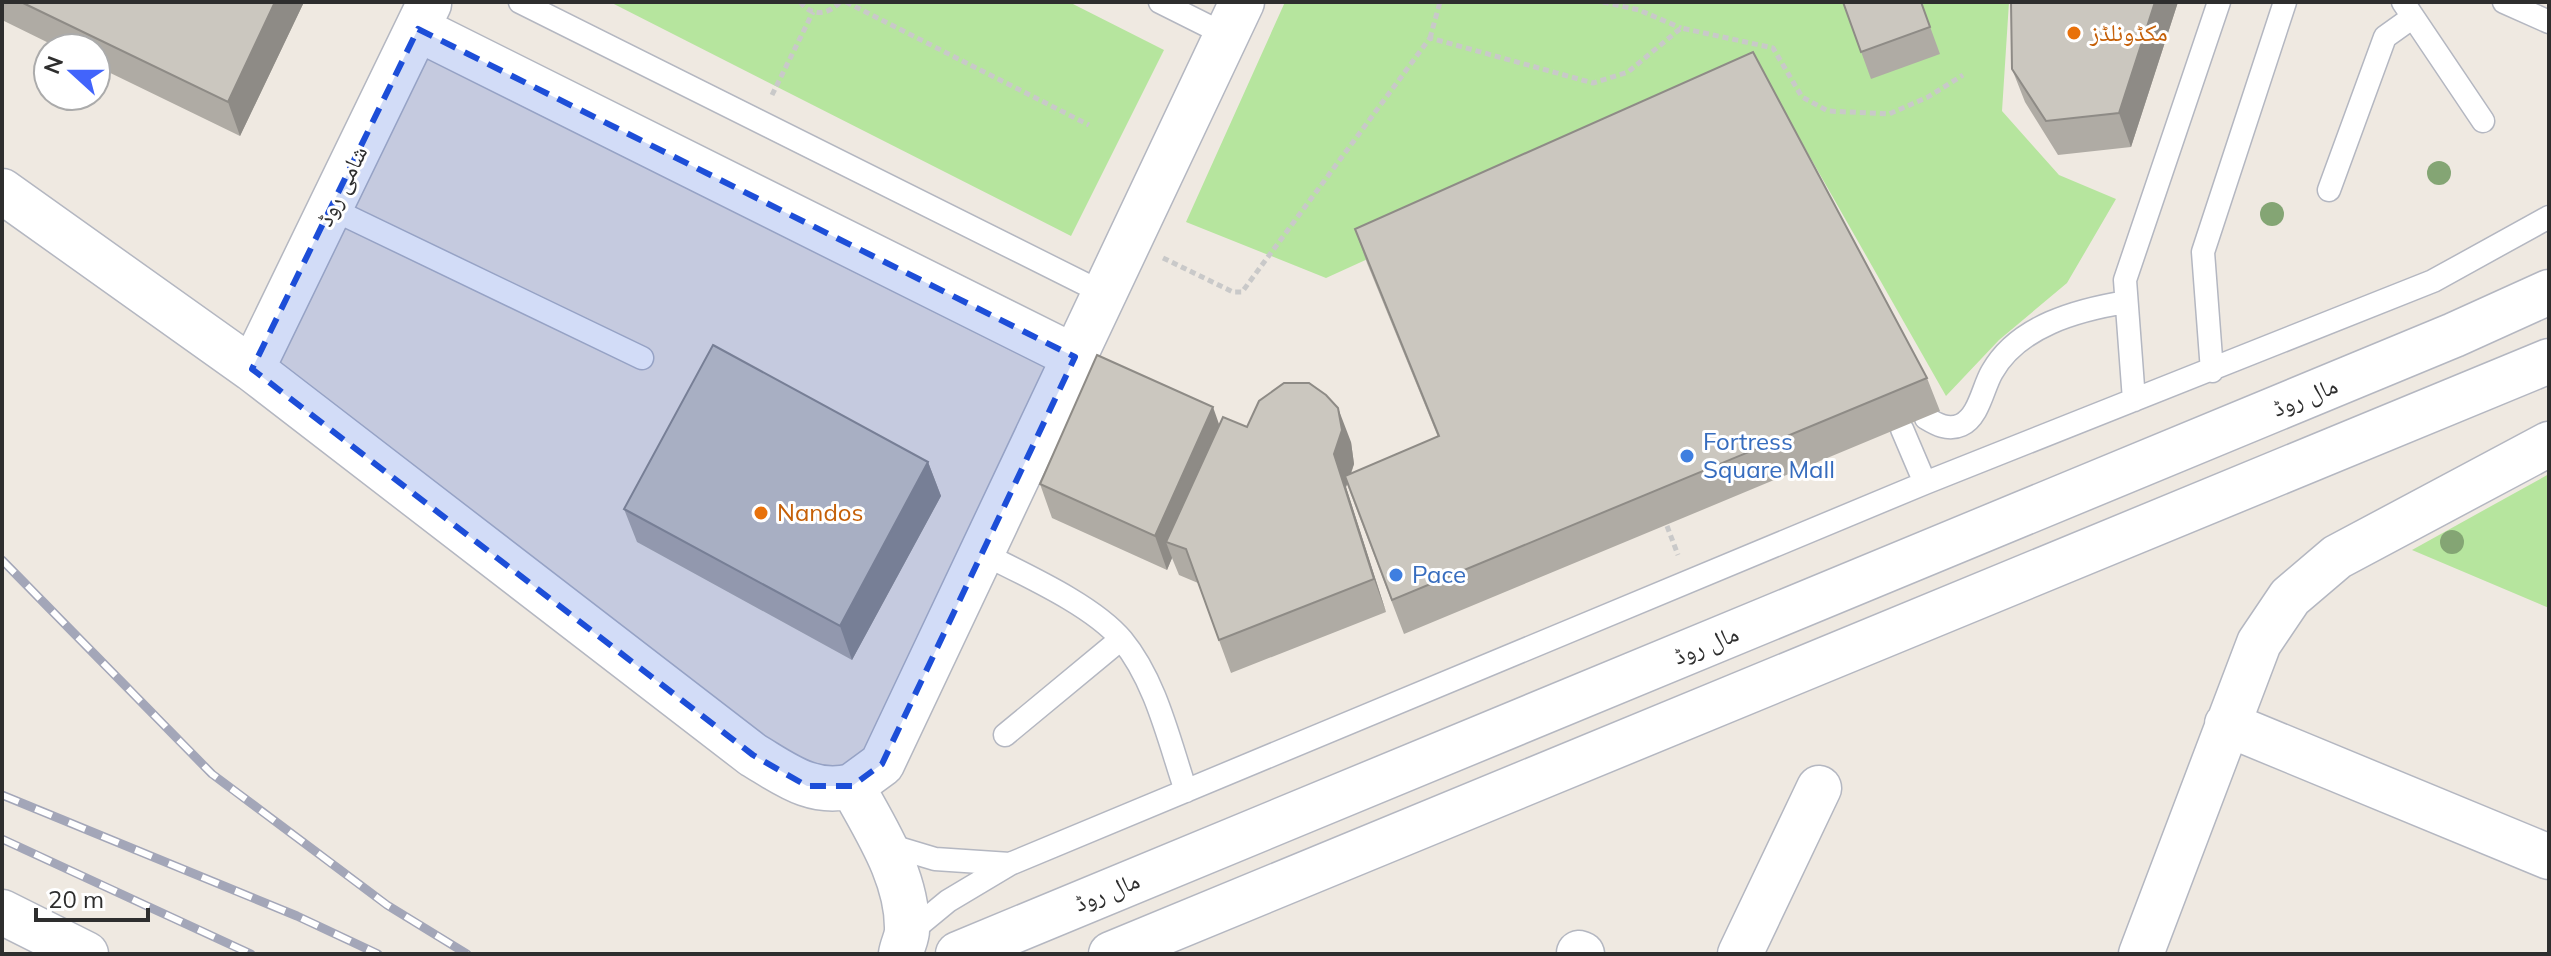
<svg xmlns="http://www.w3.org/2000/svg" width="2551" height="956" viewBox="0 0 2551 956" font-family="Mulish,'Noto Naskh Arabic',sans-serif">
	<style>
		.green { fill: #b6e59e }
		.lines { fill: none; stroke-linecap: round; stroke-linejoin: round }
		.lane-casing { stroke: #b4b7c1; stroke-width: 25 }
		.street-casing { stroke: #b4b7c1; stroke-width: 47 }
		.secondary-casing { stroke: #b4b7c1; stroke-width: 47 }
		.path { stroke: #c9c9c9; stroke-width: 5; stroke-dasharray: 6 4; stroke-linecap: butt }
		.lane { stroke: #fff; stroke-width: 22 }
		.street { stroke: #fff; stroke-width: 44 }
		.secondary { stroke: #fff; stroke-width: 44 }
		.rail-casing { stroke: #a3a6b8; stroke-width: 9 }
		.rail { stroke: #fff; stroke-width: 6; stroke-dasharray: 18; stroke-linecap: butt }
		.tree { fill: #84a574 }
		.wall { fill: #afaba4 }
		.shaded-wall { fill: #8e8b86 }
		.building { fill: #cbc7bf; stroke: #8e8b86; stroke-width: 2 }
		.marked { fill: #1d4ed8; fill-opacity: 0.2; stroke: #1d4ed8; stroke-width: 6; stroke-dasharray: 16 10; stroke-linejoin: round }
		.food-dot { fill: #e8710a; stroke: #fff; stroke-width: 3 }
		.shop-dot { fill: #3f7fe0; stroke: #fff; stroke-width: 3 }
		.labels { text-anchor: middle; stroke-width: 6; stroke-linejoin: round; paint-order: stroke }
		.food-label { font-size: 24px; fill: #c56008; stroke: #fff; text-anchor: start }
		.street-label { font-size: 24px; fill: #2e2e2e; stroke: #fff }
		.shop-label { font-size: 24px; fill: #366cbe; stroke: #fff; text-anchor: start }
	</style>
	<rect width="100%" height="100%" fill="#efe9e1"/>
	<path class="green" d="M610 2H1069L1164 50 1071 236Z
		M1285 2H2009L2002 111 2059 175 2116 199 2067 283 1999 340 1946 396 1765 78 1326 278 1186 222Z
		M2549 474V608L2412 550Z"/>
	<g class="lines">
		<defs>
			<path id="lane" d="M520 2 1105 294
				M1160 2 1226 35
				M2403 2 2483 121
				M2504 2 2549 22
				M2329 190 2385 37 2413 17
				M330 208 642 358
				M2212 371 2203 252 2285 2
				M2134 400 2125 280 2219 2
				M1926 418C1936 424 1948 431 1961 425 1979 417 1983 387 1992 372 2018 326 2077 310 2126 302
				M1902 429 1925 483
				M982 553C1023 574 1093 605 1122 640 1156 681 1169 741 1186 791
				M1005 735 1121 639
				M885 844 935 859 1010 864
				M908 934 948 901 1010 864 1925 483 2433 281 2549 217"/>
			<path id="street" d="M418 29 1075 357
				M2 191 252 369 753 755C785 774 812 796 852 786 876 830 908 878 907 930 907 938 902 946 901 954
				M252 369 429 4
				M2227 724 2549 857
				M852 786 882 764 1242 2
				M2 912 86 954
				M1579 953 1582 954
				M1740 954 1819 788
				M2141 954 2259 643 2290 597 2337 557 2549 444"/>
			<path id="secondary" d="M958 954 2454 335 2549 292
				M1111 954 2549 361"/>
		</defs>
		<use href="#lane" class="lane-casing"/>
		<use href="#street" class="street-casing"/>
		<use href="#secondary" class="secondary-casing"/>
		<path class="path" d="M800 2C812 17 828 15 840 2
			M846 2 1089 125
			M1603 2 1639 10 1681 28
			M1430 38 1440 2
			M772 95 813 12
			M1163 258 1233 292H1242L1430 38 1593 83 1628 72 1681 28 1773 48 1802 97 1828 111 1889 114 1928 97 1963 75
			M1667 526 1678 555"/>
		<use href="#lane" class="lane"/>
		<use href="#street" class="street"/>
		<use href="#secondary" class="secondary"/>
		<defs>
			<path id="rail" d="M2 560 212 774 387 905 467 954
				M2 795 297 916 378 954
				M2 839 251 954"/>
		</defs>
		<use href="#rail" class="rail-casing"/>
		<use href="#rail" class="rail"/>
	</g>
	<g class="tree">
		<circle cx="2439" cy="173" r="12"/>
		<circle cx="2272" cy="214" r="12"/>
		<circle cx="2452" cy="542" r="12"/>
	</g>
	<path class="wall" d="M2 2H304L240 136 96 66V48H59L2 20Z
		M1843 2H1921L1940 54 1871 79Z
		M2178 2 2131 147 2058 155 2025 102 2012 69Z
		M1355 229 1927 378 1940 411 1404 634 1347 484 1346 487 1386 612 1231 673 1198 583 1179 575 1172 558 1167 570 1052 518 1040 484 1219 425 1247 427 1351 442 1354 464 1351 474 1438 437 1367 263Z
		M928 462 941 496 852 660 637 542 624 509Z"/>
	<path class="shaded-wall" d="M275 2H304L240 136 228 102Z
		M2155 2H2178L2131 147 2119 113Z
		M1213 407 1225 441 1166 542 1172 558 1167 570 1155 536Z
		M1338 408 1351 442 1354 464 1346 487 1386 612 1374 579 1334 454Z
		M928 462 941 496 852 660 840 626Z"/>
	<path class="building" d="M21 2H275L228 102Z
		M1843 2H1921L1930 27 1861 52Z
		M2011 2H2155L2119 113 2046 121 2012 69Z
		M1753 52 1927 378 1392 600 1345 476 1439 436 1355 229Z
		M713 345 928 462 840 626 624 509Z
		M1097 355 1213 407 1155 536 1040 484Z
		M1284 383H1309L1326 395 1338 408 1342 430 1334 454 1374 579 1219 640 1186 549 1166 542 1223 417 1247 427 1259 401Z"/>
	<path class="marked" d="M418 29 1075 357 882 764 852 786H807L753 755 252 369Z"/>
	<g class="food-dot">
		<circle cx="2074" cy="33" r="8"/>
		<circle cx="761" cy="513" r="8"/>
	</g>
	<g class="shop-dot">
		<circle cx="1687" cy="456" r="8"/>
		<circle cx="1396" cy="575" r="8"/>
	</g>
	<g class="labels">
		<g class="food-label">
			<text x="2090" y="41">مکڈونلڈز</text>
			<text x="777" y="521">Nandos</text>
		</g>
		<g class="street-label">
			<text transform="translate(342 186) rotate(-64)" y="8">شامی روڈ</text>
			<text transform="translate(2305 397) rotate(-22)" y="8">مال روڈ</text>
			<text transform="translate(1706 645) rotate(-22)" y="8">مال روڈ</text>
			<text transform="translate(1107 892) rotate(-22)" y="8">مال روڈ</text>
		</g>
		<g class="shop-label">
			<text x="1703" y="450">Fortress<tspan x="1703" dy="28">Square Mall</tspan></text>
			<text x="1412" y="583">Pace</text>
		</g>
	</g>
	<rect width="2551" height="956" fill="none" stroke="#2e2e2e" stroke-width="8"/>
	<g transform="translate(72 72) rotate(291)"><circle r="38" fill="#ffffff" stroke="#ababab" stroke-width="2"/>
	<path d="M0-6L14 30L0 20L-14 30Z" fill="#4264fb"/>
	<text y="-12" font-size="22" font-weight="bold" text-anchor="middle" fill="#2e2e2e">N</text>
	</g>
	<path d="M36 908v12h112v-12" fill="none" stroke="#2e2e2e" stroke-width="4"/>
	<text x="48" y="908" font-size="24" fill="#2e2e2e" stroke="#ffffff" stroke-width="6" paint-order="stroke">20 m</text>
</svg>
